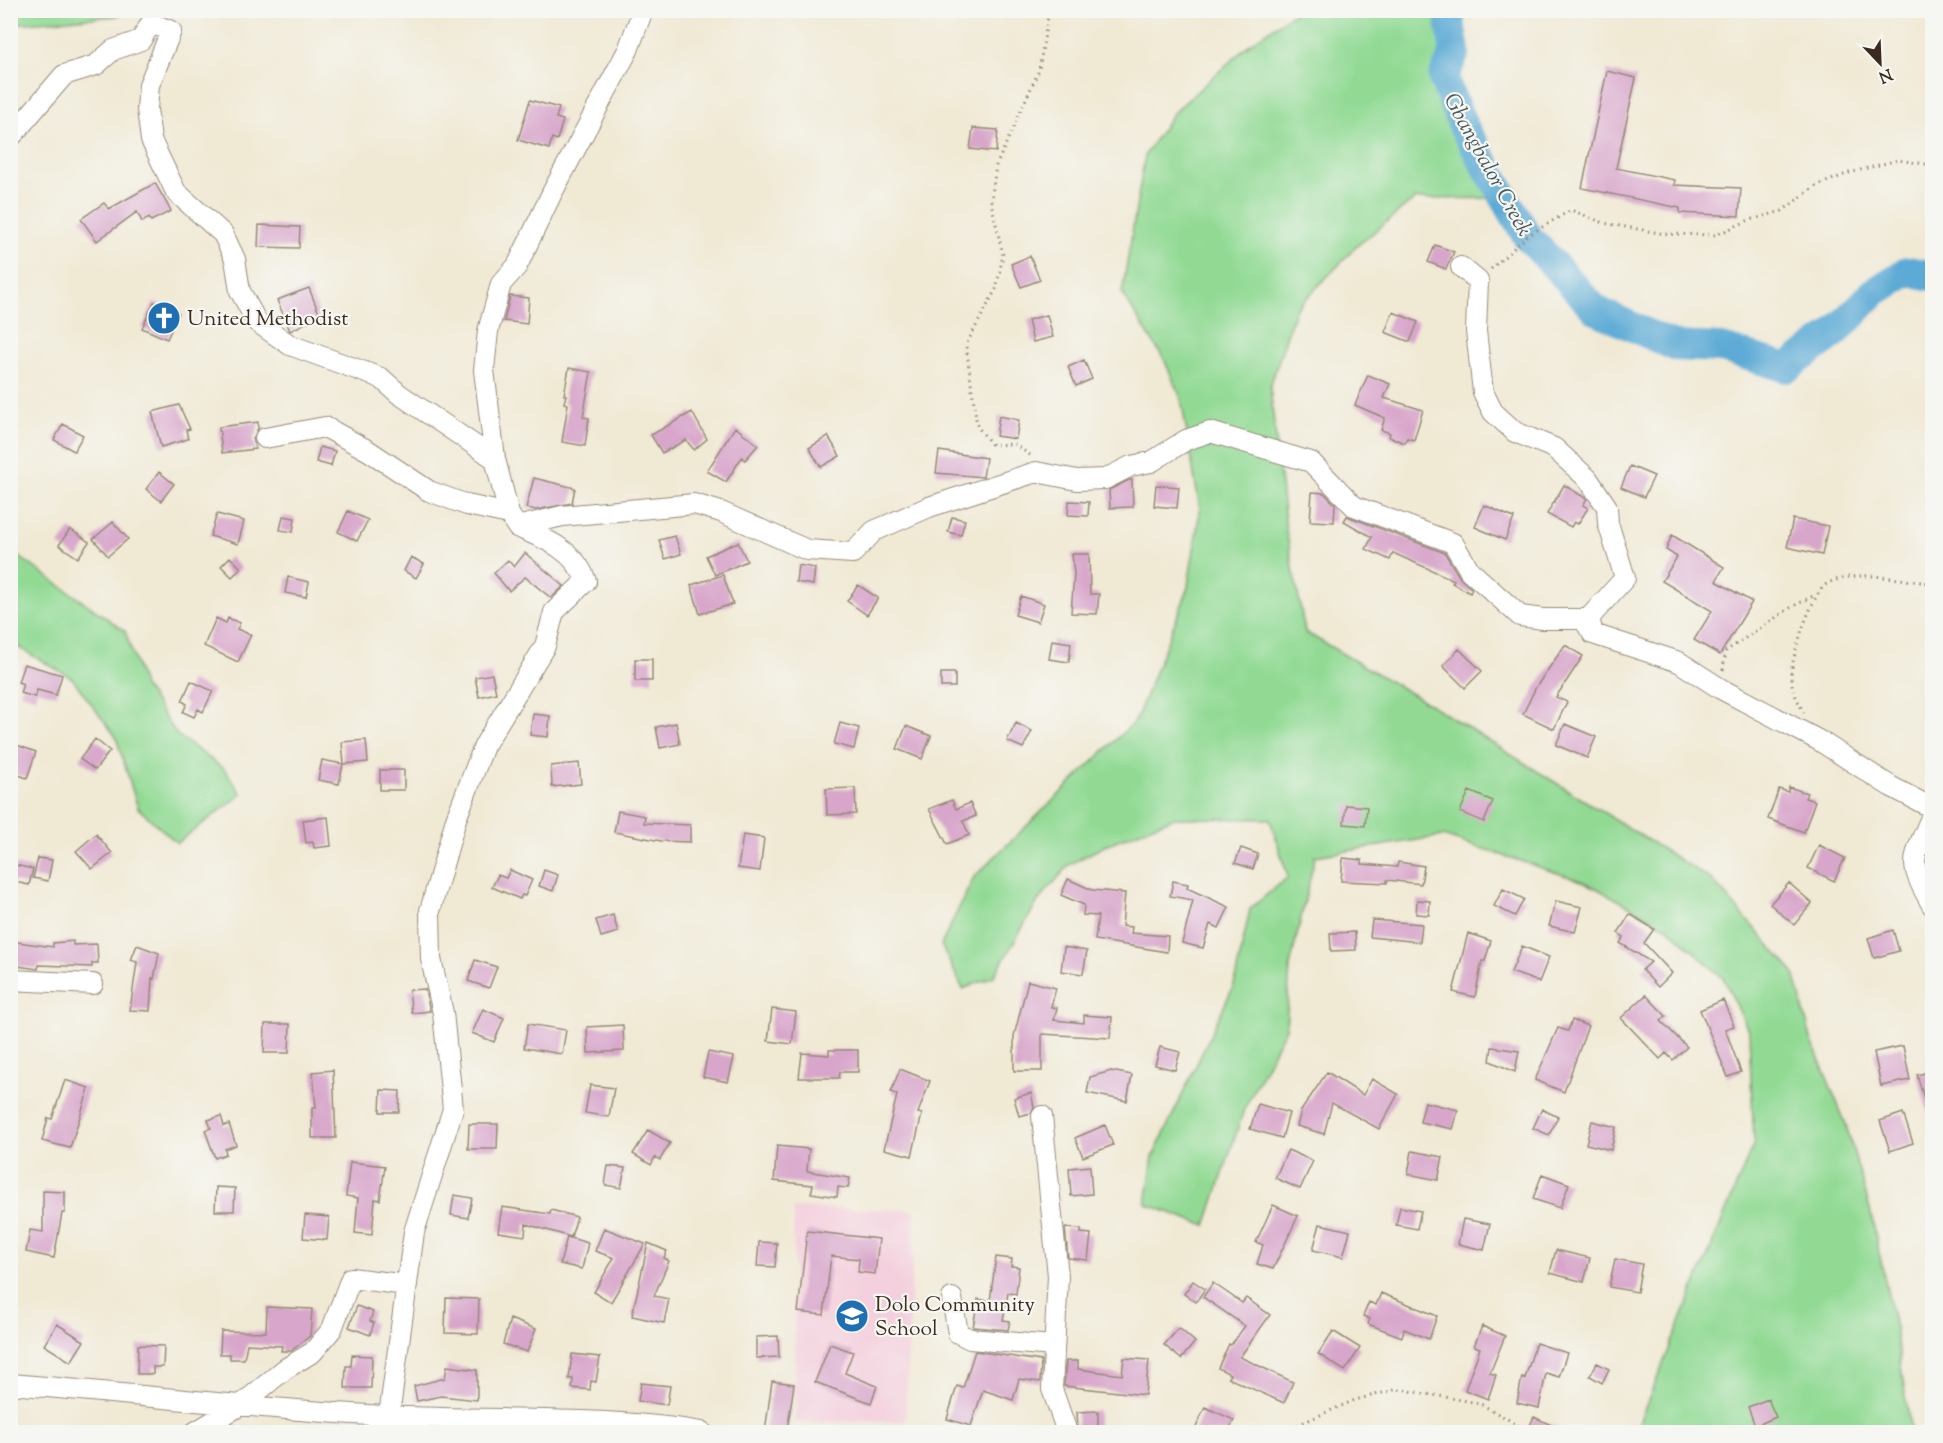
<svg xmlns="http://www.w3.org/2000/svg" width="1943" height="1443" viewBox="0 0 1943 1443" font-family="'Sorts Mill Goudy',serif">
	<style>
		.built { fill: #f4cfdd }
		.green { fill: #92da94; stroke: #668259; stroke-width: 1.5 }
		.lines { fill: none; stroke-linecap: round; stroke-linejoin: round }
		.river { stroke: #5baad5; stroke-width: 30 }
		.building { fill: #d8a6cb }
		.street-casing { stroke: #968a79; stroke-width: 22 }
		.path { stroke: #968a79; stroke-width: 3; stroke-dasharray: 1.5 4.5; stroke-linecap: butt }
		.street { stroke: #fff; stroke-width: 20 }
		.labels { text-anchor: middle; stroke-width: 4.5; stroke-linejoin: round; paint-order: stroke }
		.poi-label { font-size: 21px; fill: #3b2a1e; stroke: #f6f6f2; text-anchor: start }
		.water-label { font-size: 22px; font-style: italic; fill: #46575e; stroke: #f6f6f2 }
	</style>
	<rect width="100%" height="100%" fill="#f6f6f2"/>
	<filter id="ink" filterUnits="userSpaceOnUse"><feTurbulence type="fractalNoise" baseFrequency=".0167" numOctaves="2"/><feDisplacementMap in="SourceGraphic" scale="12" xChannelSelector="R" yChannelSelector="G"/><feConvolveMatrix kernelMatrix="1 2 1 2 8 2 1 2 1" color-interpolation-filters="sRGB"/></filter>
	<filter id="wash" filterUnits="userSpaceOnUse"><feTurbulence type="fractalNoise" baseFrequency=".008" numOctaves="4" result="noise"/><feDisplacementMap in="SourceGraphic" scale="24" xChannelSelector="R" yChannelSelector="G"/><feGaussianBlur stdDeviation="1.35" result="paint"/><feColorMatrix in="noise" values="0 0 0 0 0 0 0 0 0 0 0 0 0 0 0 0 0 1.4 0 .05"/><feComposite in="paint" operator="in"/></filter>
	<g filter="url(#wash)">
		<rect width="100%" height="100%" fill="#f0e9d4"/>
		<path class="built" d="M793 1208 915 1210 905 1421 796 1422Z
			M209 1427 382 1428 381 1432H208Z"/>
		<path class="green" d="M11 10H127V11L117 16 11 24Z
			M1297 11H1448L1455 52 1443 78 1464 128 1506 198 1415 199 1358 245 1295 310 1270 387 1286 530 1305 632 1436 708 1712 880 1794 973 1811 1039 1845 1122 1870 1209 1895 1328 1911 1432H1635L1754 1143 1749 1032 1724 979 1666 926 1585 882 1443 836 1315 856 1290 966 1286 1028 1244 1109 1206 1226 1146 1204 1153 1157 1234 985 1250 909 1288 877 1270 819 1173 818 1108 844 1070 864 1038 901 994 976 963 989 941 945 974 877 1136 720 1187 592 1200 510 1181 398 1164 359 1122 293 1145 155 1173 113 1252 42Z
			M11 551 125 631 143 685 177 735 224 769 242 794 177 843 138 808 116 737 72 678 11 643Z"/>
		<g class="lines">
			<path class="river" d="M1448 10 1455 52 1443 78 1464 128 1527 236 1596 310 1674 346 1722 348 1787 368 1835 333 1873 293 1908 271 1932 276"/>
		</g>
		<g id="blocks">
			<path class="building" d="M1607 71 1636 78 1616 168 1675 180 1674 185 1741 188 1739 216 1680 213V208L1582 188Z
				M530 100 559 108 556 118 563 120 557 140 552 138 549 149 518 140Z
				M973 128 998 130 996 152 970 149Z
				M155 183 171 211 151 221 149 218 142 222 137 212 97 241 81 219 104 203 109 209Z
				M259 225 300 227 299 248 258 247Z
				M1435 245 1454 252 1446 269 1428 262Z
				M1030 256 1040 280 1021 287 1011 264Z
				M309 288 320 316 290 331 277 300Z
				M510 296 529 298 527 324 504 321Z
				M154 302 179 313 167 339 142 328Z
				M1393 312 1418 322 1410 342 1385 332Z
				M1047 315 1053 337 1033 342 1028 320Z
				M1084 360 1092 379 1076 386 1068 367Z
				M569 368 591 372 583 417 589 418 585 446 562 442 568 404 564 403 566 395H564Z
				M1368 375 1390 384 1384 398 1423 410 1414 440 1407 438 1405 443 1389 437 1390 433 1381 430 1385 418 1355 405Z
				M179 405 190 429 186 430 188 439 161 447 152 412Z
				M692 412 707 439 694 450 686 440 662 453 651 435Z
				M999 416 1019 420 1016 439 996 436Z
				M258 422V428L253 440 256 449 222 453 219 427Z
				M63 424 83 435 74 451 54 440Z
				M735 427 758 445 745 460 742 457 726 482 707 471Z
				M828 436 840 456 821 467 809 448Z
				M320 447 335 451 331 466 316 462Z
				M939 451 986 458 983 477 936 473Z
				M1630 466 1654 476 1644 497 1621 487Z
				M159 472 174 484 161 501 146 489Z
				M534 478 575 488 572 503 536 510 526 508Z
				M1129 480H1132L1133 507 1110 508 1109 490Z
				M1156 485 1179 487 1177 508 1154 506Z
				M1564 485 1587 499 1583 505 1588 508 1578 524 1574 522 1571 527 1547 514Z
				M1312 492 1324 493 1335 504 1334 522 1310 521Z
				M1069 501 1089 502 1088 516 1068 515Z
				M1484 505 1514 518 1505 540 1475 527Z
				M348 511 368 520 357 541 338 532Z
				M217 514 244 521 238 544 210 536Z
				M283 516 295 518 293 532 280 530Z
				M1347 516 1445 553 1460 578 1472 589 1470 593 1452 583 1454 580 1393 553 1390 560 1366 549 1372 537 1344 521Z
				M952 517 965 520 961 535 948 532Z
				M1793 519 1828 526 1822 555 1787 547Z
				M113 522 128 539 108 556 93 539Z
				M70 529 89 542 78 558 59 545Z
				M1672 535 1724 567 1716 581 1752 602 1720 655 1694 640 1712 611 1662 581 1677 557 1666 550Z
				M675 536 681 554 665 559 659 540Z
				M738 542 747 561 715 575 706 556Z
				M525 553 564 586 551 598 525 577 509 591 494 573 508 560 514 567Z
				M1072 554H1089L1090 594H1099L1097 614 1071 613 1074 574Z
				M230 557 241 568 232 577 221 566Z
				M411 557 424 564 416 578 404 571Z
				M798 565 815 568 813 585 796 582Z
				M723 575 733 604 700 614 691 585Z
				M288 577 309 582 306 597 285 593Z
				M858 585 878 598 867 615 847 601Z
				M1021 596 1044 604 1038 622 1015 615Z
				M216 618 226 623 228 618 240 623 237 629 251 635 238 662 204 646Z
				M1052 640 1071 643 1069 662 1049 659Z
				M1565 645 1583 656 1556 697 1567 702 1554 729 1523 714 1536 687Z
				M1459 649 1482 671 1465 688 1443 666Z
				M635 659H652V681H635Z
				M24 664 62 675 56 695 37 690 35 697 20 693 23 684 18 682Z
				M941 673H955V687H941Z
				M492 674 496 693 479 697 475 677Z
				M191 681 213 691 203 712 198 709 194 717 183 712 187 704 182 701Z
				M533 714 550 716 548 737 530 735Z
				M676 723 680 744 660 748 656 727Z
				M840 723 859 728 854 749 834 744Z
				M1016 723 1032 731 1023 748 1007 741Z
				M1565 724 1596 737 1587 758 1556 745Z
				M906 726 931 736 922 759 897 749Z
				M95 739 110 751 95 770 80 759Z
				M366 740 368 762 344 764 342 742Z
				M14 744 36 752 27 778 10 772Z
				M322 760 343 764 339 784 318 780Z
				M579 763 581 784 552 787 551 766Z
				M380 770H404V790H380Z
				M1789 787 1807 793 1805 798 1815 801 1804 832 1768 819 1779 789 1788 792Z
				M855 788 856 814 827 815 826 789Z
				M1469 791 1493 801 1484 822 1460 812Z
				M952 800 956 809 970 803 976 816 963 821 969 835 947 844 929 809Z
				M1346 805 1367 807 1365 826 1344 824Z
				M618 811 645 816 644 823 690 825V842L661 841 614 832Z
				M328 817 331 846 314 848 313 842 306 843 303 820Z
				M96 834 112 853 92 869 76 851Z
				M743 835 764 838 760 871 738 868Z
				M1819 845 1845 858 1834 881 1808 868Z
				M1241 848 1258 854 1253 869 1235 863Z
				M38 858 52 860 48 881 33 878Z
				M1343 858 1362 860V864L1397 867 1398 862 1424 866 1421 884 1387 880V883L1341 881Z
				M15 865 33 869 29 885 11 881Z
				M510 870 532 880 525 896 522 895 520 899 492 887 498 875 506 878Z
				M544 870 558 875 553 891 539 886Z
				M1068 879 1092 890 1125 893 1122 926 1132 927 1131 933 1168 936 1167 952 1095 940 1098 916 1083 915 1084 905 1061 895Z
				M1173 881 1188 884 1187 888 1229 907 1219 928 1210 924 1203 948 1182 943 1193 900 1170 896Z
				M1789 883 1812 903 1794 925 1770 904Z
				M1503 889 1524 899 1515 916 1494 906Z
				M1417 900 1430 901 1429 915 1416 914Z
				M1556 901 1582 907 1575 932 1549 926Z
				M1630 914 1654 929 1644 943 1672 973 1658 987 1642 970 1651 962 1620 943 1624 937 1618 933Z
				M613 915 618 932 601 937 596 920Z
				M1372 920 1422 924 1420 942 1370 937Z
				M1893 930 1899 951 1874 958 1868 938Z
				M1355 932 1356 950 1331 951 1330 933Z
				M1468 933 1491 941 1485 961H1482L1475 997 1453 992Z
				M10 941 53 947V943L73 941V945L97 944 98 963H92V967L39 965 38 969 10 965Z
				M137 945 159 953 154 979 152 978 150 1011 130 1010 137 962 131 960Z
				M1522 946 1549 957 1539 982 1511 972Z
				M1064 947 1087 951 1083 974 1061 971Z
				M475 960 497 967 489 988 468 981Z
				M1028 981 1056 988 1051 1007 1057 1008 1054 1020 1084 1023V1015L1112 1017 1110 1038 1042 1034V1071H1014V1036Z
				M425 989 430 1011 412 1013 409 990Z
				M1646 995 1666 1016 1661 1021 1687 1047 1673 1060 1666 1053 1660 1059 1621 1018Z
				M1723 1000 1734 1026 1725 1029 1741 1072 1728 1077 1700 1010Z
				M483 1009 504 1018 494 1042 472 1033Z
				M772 1009 796 1012 792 1044 768 1041Z
				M1572 1020 1588 1026 1564 1092 1535 1080 1558 1028 1568 1031Z
				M265 1024H290L289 1053H264Z
				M528 1024 566 1030 562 1054 524 1048Z
				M623 1025 624 1051 588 1053 587 1027Z
				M1903 1046 1910 1080 1881 1086 1874 1052Z
				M1160 1047 1180 1052 1175 1070 1155 1065Z
				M1492 1047 1519 1051 1515 1072 1490 1061Z
				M829 1050H858V1072H840L839 1078H799L802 1053 829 1055Z
				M708 1052 734 1057 728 1082 703 1077Z
				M900 1069 930 1081 918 1113 922 1114 912 1156 884 1149 897 1095 891 1092Z
				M333 1070 336 1138H312V1108H316L313 1072Z
				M1111 1071 1132 1075 1127 1101 1087 1093 1090 1077Z
				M1932 1071V1115H1929L1917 1075Z
				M1327 1072 1363 1095 1372 1079 1398 1094 1379 1129 1332 1103 1324 1134 1297 1126 1301 1111Z
				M65 1080 89 1088 70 1148 42 1141 48 1118 52 1119Z
				M590 1085 614 1088 609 1117 585 1113Z
				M381 1090 400 1091 399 1112H380Z
				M1031 1093 1034 1107 1031 1113 1019 1116 1014 1098Z
				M1425 1102 1458 1110 1453 1129 1420 1122Z
				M1258 1104 1289 1113 1282 1138 1250 1129Z
				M1542 1109 1558 1117 1549 1135 1533 1128Z
				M1903 1113 1913 1143 1890 1151 1880 1121Z
				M221 1116 224 1126 229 1124 236 1145 225 1149 226 1154 215 1158 205 1130 211 1128 208 1120Z
				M1592 1121 1616 1127 1611 1150 1586 1144Z
				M469 1124H498L497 1149H468Z
				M1105 1125 1113 1145 1083 1157 1075 1138Z
				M648 1130 670 1143 660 1160 655 1157 651 1165 633 1154Z
				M777 1146 809 1149 807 1171 850 1178 848 1188 838 1187 837 1197 811 1193 813 1185 774 1181Z
				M1288 1150 1313 1161 1300 1189 1275 1178Z
				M1412 1151 1443 1157 1438 1180 1408 1174Z
				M350 1162 385 1166 380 1200 375 1199 372 1235 355 1233 358 1198 346 1196Z
				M608 1166 625 1168 621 1188 605 1185Z
				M1090 1166 1092 1194 1071 1196 1069 1168Z
				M1542 1174 1569 1184 1560 1208 1533 1199Z
				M216 1187 235 1188 234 1211H215Z
				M43 1191 65 1192V1213H62L54 1258 26 1252 30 1230 43 1232Z
				M454 1195 472 1198 468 1218 451 1215Z
				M1273 1205 1298 1216 1273 1269 1257 1264 1263 1245 1256 1242Z
				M502 1207 550 1214 551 1210 577 1217 571 1237 526 1224 525 1236 498 1232Z
				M1400 1207 1421 1211 1417 1229 1396 1225Z
				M305 1215 329 1217 327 1240 303 1238Z
				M1463 1219 1490 1224 1484 1250 1458 1244Z
				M1320 1224 1350 1231 1343 1257 1313 1250Z
				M604 1228 645 1244 611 1302 594 1292 614 1258 595 1251Z
				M1065 1228 1081 1229V1233L1091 1234 1088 1260 1068 1258Z
				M807 1231 879 1239 875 1274 858 1272 859 1259 831 1256 824 1315 798 1312Z
				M567 1237 588 1243 582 1269 560 1264Z
				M759 1242 777 1243 775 1267 757 1266Z
				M648 1243 667 1251 664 1258 669 1261 654 1296 669 1299 664 1323 632 1316Z
				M1556 1250 1590 1258 1584 1282 1550 1273Z
				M996 1257 1012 1259 1011 1266 1019 1267 1016 1294 1008 1293 1003 1320 1010 1321 1008 1330 973 1327 978 1299 990 1301Z
				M1615 1259 1642 1264 1637 1292 1609 1287Z
				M1193 1281 1205 1289 1196 1302 1184 1294Z
				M1213 1283 1242 1303 1246 1298 1270 1315 1240 1357 1293 1382 1284 1403 1228 1378 1230 1374 1218 1368 1229 1344 1231 1345 1245 1326 1203 1297Z
				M1381 1293 1437 1316 1429 1339 1404 1329 1402 1337 1368 1324 1370 1319 1363 1316 1369 1302 1376 1305Z
				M446 1298 479 1299 478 1334 445 1333Z
				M357 1306 373 1312 370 1321 374 1323 370 1335 349 1327Z
				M267 1307 312 1309 310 1336 291 1351H281L282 1346 247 1344 244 1359H230V1354H220L221 1331 266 1332Z
				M510 1319 536 1329 527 1352 503 1344Z
				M57 1324 84 1341 71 1362 44 1345Z
				M1482 1326 1505 1336 1490 1373 1496 1375 1488 1399 1465 1390 1480 1348 1474 1346Z
				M1179 1328 1195 1342 1181 1359 1164 1345Z
				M1333 1331 1360 1348 1345 1371 1318 1354Z
				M778 1336 779 1357 756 1358V1337Z
				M1536 1343 1567 1353 1559 1377 1546 1373 1539 1408 1517 1403 1522 1377 1525 1378Z
				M830 1344 853 1352 845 1373 877 1386 871 1403 815 1382Z
				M138 1345 164 1346 163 1367H153V1374H137Z
				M975 1351 1041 1361 1040 1382 1019 1379 1013 1400 983 1390 971 1426 947 1419 957 1386 963 1388Z
				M572 1354 600 1357 596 1382 591 1381 590 1390 572 1388 573 1379H569Z
				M352 1355 372 1356 371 1388H345L346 1366H351Z
				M1124 1358 1149 1360 1145 1395 1064 1386 1066 1361H1078V1369L1122 1375Z
				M1597 1363 1609 1369 1602 1383 1590 1376Z
				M447 1366 477 1370V1400L441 1396 417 1401 414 1386 445 1378Z
				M772 1381 794 1384 787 1432H765Z
				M641 1383 670 1386 667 1405 638 1401Z
				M1768 1399 1776 1417 1755 1426 1748 1407Z
				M1205 1407 1234 1420 1228 1432H1194Z
				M1098 1411V1429H1078L1077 1412Z
				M1534 1417 1566 1432H1527Z"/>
		</g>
	</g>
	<g filter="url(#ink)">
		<use href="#blocks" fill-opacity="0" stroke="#968a79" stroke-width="1.5"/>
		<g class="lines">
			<defs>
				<path id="street" d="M10 138 64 75 96 65 113 50 141 40 151 23 171 31 149 85 147 109 151 140 176 192 223 234 235 259 240 291 257 322 290 345 381 378 399 394 495 459 509 514
					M1461 267 1478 281 1476 331 1483 392 1493 412 1515 432 1554 448 1588 479 1607 507 1608 523 1625 578 1589 618 1593 634 1679 662 1721 689 1820 741 1890 786 1932 808
					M265 438 325 427 369 451 429 491 467 505 509 514 517 527 562 516 694 504 721 512 807 550 853 553 874 531 929 507 1036 472 1077 480 1105 479 1131 466 1151 462 1186 440 1210 432 1311 462 1354 506 1453 543 1470 571 1520 616 1543 619H1583L1593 634
					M495 459 484 370 488 331 501 284 517 266 552 193 628 50 643 10
					M1932 815C1913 862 1906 859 1932 905
					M10 980 93 984
					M1042 1116 1058 1276 1052 1389 1067 1432
					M952 1298 958 1333 970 1339 1053 1346
					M10 1384C137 1394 263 1410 390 1416 494 1422 599 1415 702 1432
					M389 1416 414 1232 453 1109 443 1013 431 959 430 911 456 819 484 746 545 646 554 612 586 581C575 550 546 539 517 527
					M195 1432 241 1405 285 1369 313 1352 332 1329 351 1278 407 1285"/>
			</defs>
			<use href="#street" class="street-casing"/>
			<path class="path" d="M1491 269 1527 236 1571 210 1604 223 1665 234 1716 235 1747 221 1782 211 1816 186 1849 173 1898 160 1932 165
				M1030 455 1014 444 992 445 977 426 966 345 996 289 1003 255 991 202 996 166 1039 70 1049 10
				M1723 670 1726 651 1790 608 1815 595
				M1804 713C1798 702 1791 688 1791 675 1792 656 1812 591 1828 583 1862 568 1898 581 1932 583
				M1281 1432 1355 1400 1398 1389 1479 1403 1525 1429"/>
			<use href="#street" class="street"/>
		</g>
	</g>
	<defs>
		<symbol id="church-disc" viewBox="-11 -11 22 22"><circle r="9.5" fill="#1f6fb2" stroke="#f6f6f2"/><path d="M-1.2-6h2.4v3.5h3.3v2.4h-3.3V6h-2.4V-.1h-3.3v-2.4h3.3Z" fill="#fff"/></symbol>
		<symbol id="school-disc" viewBox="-11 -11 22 22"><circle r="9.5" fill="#1f6fb2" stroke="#f6f6f2"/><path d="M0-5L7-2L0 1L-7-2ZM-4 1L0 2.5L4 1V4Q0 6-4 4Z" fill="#fff"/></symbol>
	</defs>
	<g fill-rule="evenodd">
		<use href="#church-disc" x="145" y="299" width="38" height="38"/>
		<use href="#school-disc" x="833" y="1297" width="38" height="38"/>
	</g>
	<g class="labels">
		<g class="poi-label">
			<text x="187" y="325">United Methodist</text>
			<text x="875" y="1311">Dolo Community<tspan x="875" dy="24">School</tspan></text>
		</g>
		<g class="water-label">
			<text transform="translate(1489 164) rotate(61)" y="8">Gbangbalor Creek</text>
		</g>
	</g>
	<rect width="1943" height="1443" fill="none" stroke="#f6f6f2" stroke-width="36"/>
	<g transform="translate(1880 63) rotate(157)" stroke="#f6f6f2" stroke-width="4.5" paint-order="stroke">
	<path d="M0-4.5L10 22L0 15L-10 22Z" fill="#3b2a1e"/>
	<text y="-9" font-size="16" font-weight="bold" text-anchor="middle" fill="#3b2a1e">N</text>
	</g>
</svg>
